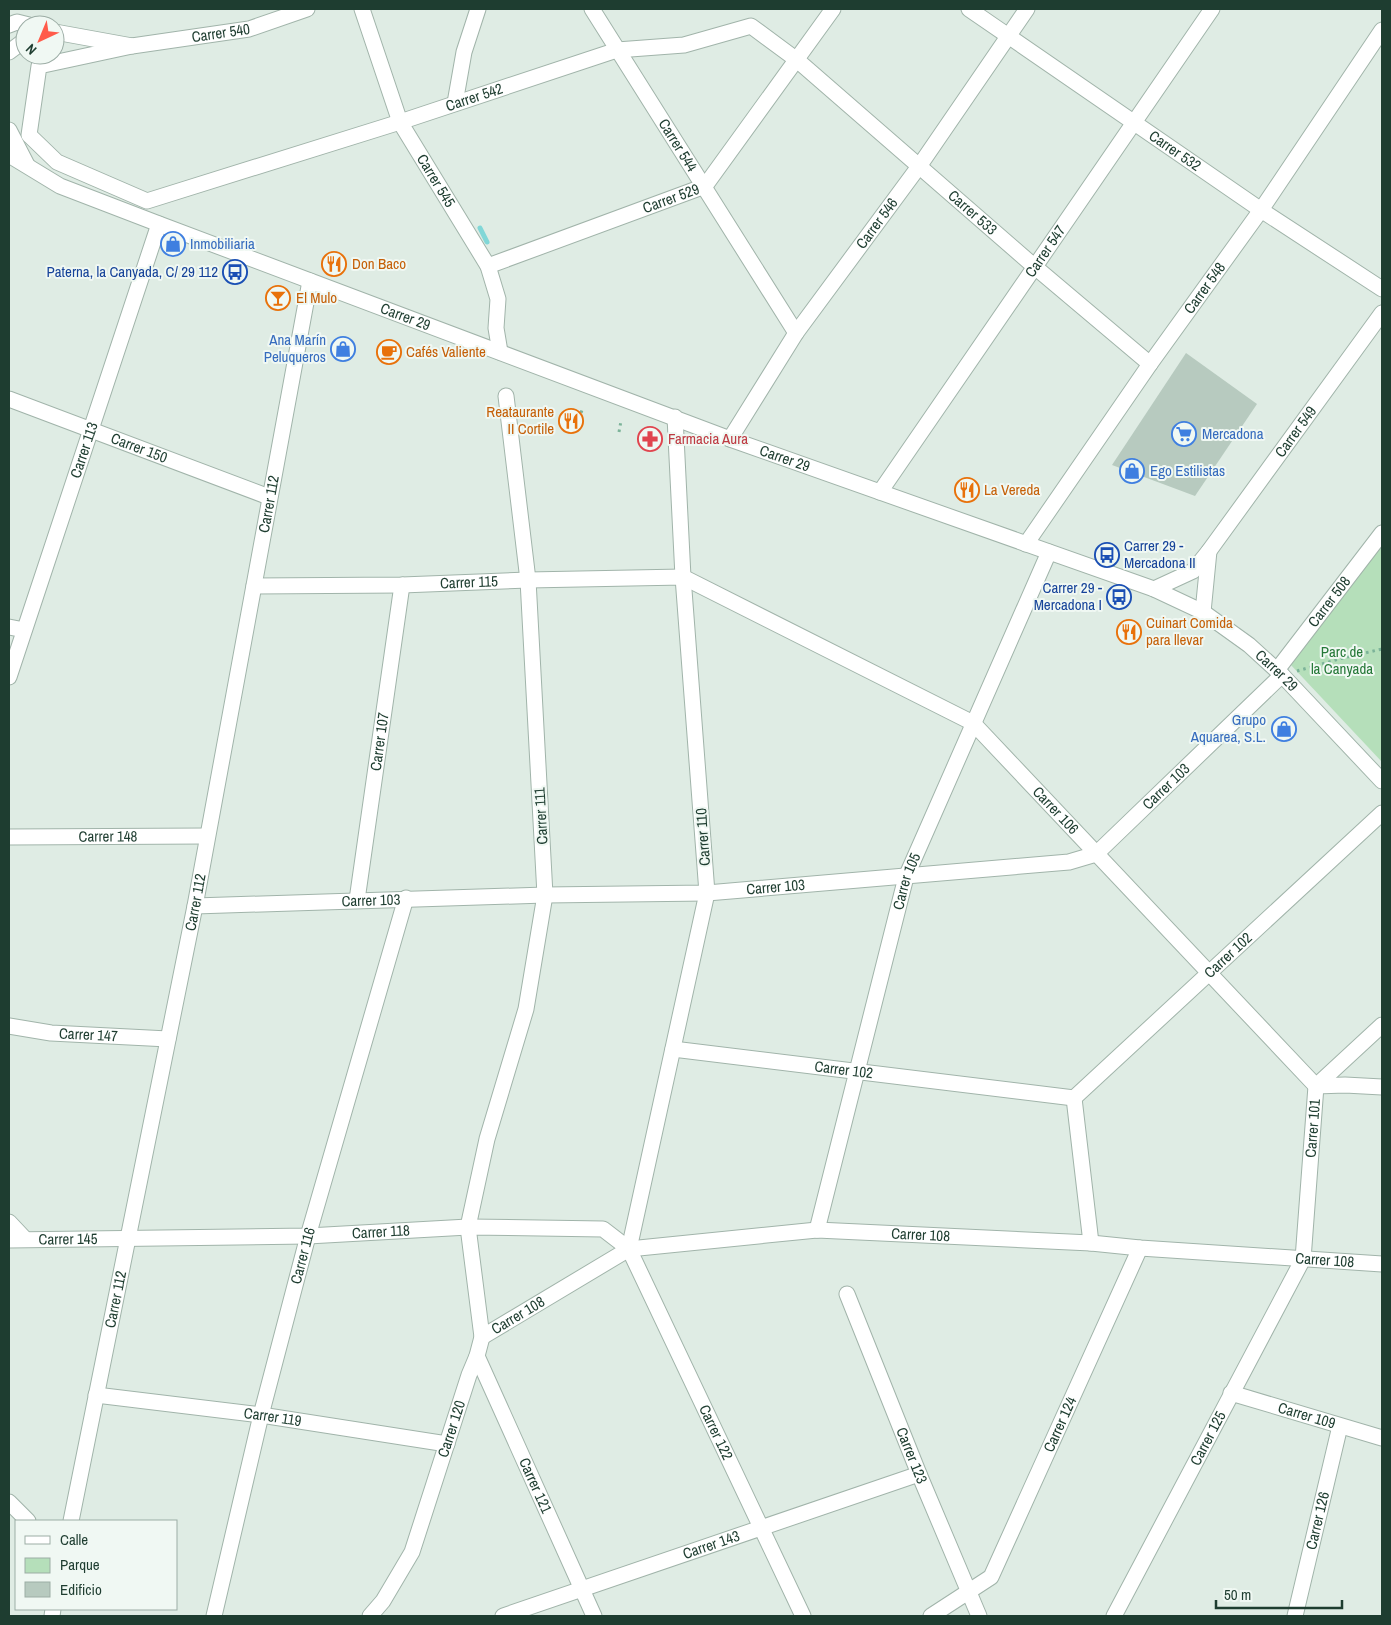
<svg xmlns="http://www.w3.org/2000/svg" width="1391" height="1625" viewBox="0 0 1391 1625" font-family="'Archivo Narrow',sans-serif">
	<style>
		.green { fill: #b5dfba }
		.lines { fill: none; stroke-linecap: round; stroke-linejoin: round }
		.stream { stroke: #81d7d7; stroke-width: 5 }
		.building { fill: #b7cabf }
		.street-casing { stroke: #a1b4aa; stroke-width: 17 }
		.path { stroke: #7cb399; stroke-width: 3; stroke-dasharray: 2.5 4; stroke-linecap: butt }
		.street { stroke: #fff; stroke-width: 15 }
		.labels { text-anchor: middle; stroke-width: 4; stroke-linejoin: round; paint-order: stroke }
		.street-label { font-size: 15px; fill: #1e3d30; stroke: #f0f8f3 }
		.shop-label { font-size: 15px; fill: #366cbe; stroke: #f0f8f3; text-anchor: start }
		.food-label { font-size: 15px; fill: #c56008; stroke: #f0f8f3; text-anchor: start }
		.transit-label { font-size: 15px; fill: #164399; stroke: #f0f8f3; text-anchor: end }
		.health-label { font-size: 15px; fill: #be3a42; stroke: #f0f8f3; text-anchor: start }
		.park-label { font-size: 15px; fill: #257838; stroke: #f0f8f3 }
	</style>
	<rect width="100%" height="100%" fill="#dfece4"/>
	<path class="green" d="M1382 536V762L1290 664Z"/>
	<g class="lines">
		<path class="stream" d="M480 228 487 242"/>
	</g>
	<path class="building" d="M1186 353 1257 404 1195 496 1112 465Z"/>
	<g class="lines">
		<defs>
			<g id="street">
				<path id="s1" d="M362 9 400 122 488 266 498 299 496 328 500 352"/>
				<path id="s2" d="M592 9 796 333"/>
				<path id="s3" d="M969 9 1261 210 1382 289"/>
				<path d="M9 25 17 22 29 25"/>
				<path id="s4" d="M55 32 132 46 249 29 307 9"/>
				<path id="s5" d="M132 46 39 66 29 135 57 162 147 201 400 122 617 50 684 45 751 26 797 60 1035 267 1150 364"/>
				<path d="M9 52 25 40"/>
				<path d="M455 103 464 52 478 9"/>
				<path d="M9 130 27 165"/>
				<path id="s6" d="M9 155 60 186 159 224 730 439 1154 589 1203 612 1249 645 1282 675 1382 781"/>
				<path id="s7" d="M488 266 705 186 833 9"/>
				<path id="s8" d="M9 399 269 497"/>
				<path id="s9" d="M730 439 796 333 920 165 1027 9"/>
				<path id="s10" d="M880 492 1212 9"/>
				<path id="s11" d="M1026 544 1150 364 1261 210 1382 30"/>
				<path id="s12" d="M254 586 402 585 528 580 683 577 973 723 1316 1086 1345 1085 1382 1087"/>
				<path id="s13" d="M1154 589 1193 571 1209 551 1382 313"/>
				<path d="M1203 612 1209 551"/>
				<path d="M9 627 24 630"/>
				<path id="s14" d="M1277 670 1382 533"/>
				<path id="s15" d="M9 677 159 224"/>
				<path id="s16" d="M9 837 207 836"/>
				<path id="s17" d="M357 900 402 585"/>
				<path id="s18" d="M195 906 545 895 707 893 1069 862 1096 854 1282 675"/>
				<path id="s19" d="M9 1026 51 1033 168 1039"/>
				<path id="s20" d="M673 1049 1074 1098"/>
				<path d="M9 1222 25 1239"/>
				<path id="s21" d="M817 1230 906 877 1049 552"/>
				<path id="s22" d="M9 1240 308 1236 468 1227 603 1229 629 1249 803 1616"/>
				<path id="s23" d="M1091 1243 1074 1098 1382 813"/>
				<path d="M629 1249 707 893 683 577 675 417"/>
				<path id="s24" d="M847 1294 919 1474 979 1616"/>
				<path id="s25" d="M482 1337 629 1249 817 1230 1091 1243 1140 1248 1382 1264"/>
				<path id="s26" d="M477 1356 594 1616"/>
				<path id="s27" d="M1231 1393 1382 1438"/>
				<path id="s28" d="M96 1395 261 1415 447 1444"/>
				<path d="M9 1502 28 1521"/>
				<path id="s29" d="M71 1521 195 906 310 281"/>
				<path d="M52 1616 53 1609"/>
				<path id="s30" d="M214 1616 261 1415 308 1236 406 898"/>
				<path id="s31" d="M370 1616 383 1601 412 1552 469 1375 477 1356 482 1337 468 1227 487 1139 526 1009 545 895 528 580 506 396"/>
				<path id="s32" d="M503 1616 919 1474"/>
				<path id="s33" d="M931 1616 991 1577 1140 1248"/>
				<path id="s34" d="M1114 1616 1303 1259 1316 1086 1382 1025"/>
				<path id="s35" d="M1295 1616 1340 1426"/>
			</g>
		</defs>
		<use href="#street" class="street-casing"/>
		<path class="path" d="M579 419 583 407
			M619 432 621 421
			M1297 671 1339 659 1382 649"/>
		<use href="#street" class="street"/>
	</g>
	<defs>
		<symbol id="shop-ring" viewBox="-11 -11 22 22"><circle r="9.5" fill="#f0f8f3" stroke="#3f7fe0" stroke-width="1.5"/><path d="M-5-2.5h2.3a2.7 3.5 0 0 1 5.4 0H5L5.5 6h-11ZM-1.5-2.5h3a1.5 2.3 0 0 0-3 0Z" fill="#3f7fe0"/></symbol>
		<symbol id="restaurant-ring" viewBox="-11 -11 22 22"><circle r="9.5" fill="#f0f8f3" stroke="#e8710a" stroke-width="1.5"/><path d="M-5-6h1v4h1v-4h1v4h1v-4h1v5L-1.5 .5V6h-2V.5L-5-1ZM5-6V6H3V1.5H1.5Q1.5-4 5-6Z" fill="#e8710a"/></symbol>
		<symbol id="bus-ring" viewBox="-11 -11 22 22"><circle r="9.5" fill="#f0f8f3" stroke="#1a4fb4" stroke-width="1.5"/><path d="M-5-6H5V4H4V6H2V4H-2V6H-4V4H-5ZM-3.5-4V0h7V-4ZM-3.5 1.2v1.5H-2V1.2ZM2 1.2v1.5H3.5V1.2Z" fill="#1a4fb4"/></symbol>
		<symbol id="bar-ring" viewBox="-11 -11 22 22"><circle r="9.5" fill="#f0f8f3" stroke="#e8710a" stroke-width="1.5"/><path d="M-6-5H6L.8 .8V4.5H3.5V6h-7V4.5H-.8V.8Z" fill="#e8710a"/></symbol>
		<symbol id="cafe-ring" viewBox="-11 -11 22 22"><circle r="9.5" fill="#f0f8f3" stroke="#e8710a" stroke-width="1.5"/><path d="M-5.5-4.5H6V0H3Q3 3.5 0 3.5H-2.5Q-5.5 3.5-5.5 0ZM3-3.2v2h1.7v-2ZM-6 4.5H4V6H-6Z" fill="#e8710a"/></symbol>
		<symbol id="supermarket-ring" viewBox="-11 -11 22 22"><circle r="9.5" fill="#f0f8f3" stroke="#3f7fe0" stroke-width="1.5"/><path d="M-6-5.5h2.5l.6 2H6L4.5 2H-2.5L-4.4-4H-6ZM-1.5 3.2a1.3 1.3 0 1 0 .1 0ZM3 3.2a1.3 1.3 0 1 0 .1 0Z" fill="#3f7fe0"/></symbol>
		<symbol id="pharmacy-ring" viewBox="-11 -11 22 22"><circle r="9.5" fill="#f0f8f3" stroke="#e0444e" stroke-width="1.5"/><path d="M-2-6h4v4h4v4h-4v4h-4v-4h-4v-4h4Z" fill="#e0444e"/></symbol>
	</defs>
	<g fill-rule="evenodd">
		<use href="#shop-ring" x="159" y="230" width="28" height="28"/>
		<use href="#restaurant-ring" x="320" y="250" width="28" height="28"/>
		<use href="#bus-ring" x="221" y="258" width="28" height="28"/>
		<use href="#bar-ring" x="264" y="284" width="28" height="28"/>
		<use href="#shop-ring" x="329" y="335" width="28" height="28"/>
		<use href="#cafe-ring" x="375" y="338" width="28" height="28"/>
		<use href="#restaurant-ring" x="557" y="407" width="28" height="28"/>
		<use href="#supermarket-ring" x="1170" y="420" width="28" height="28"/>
		<use href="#pharmacy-ring" x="636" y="425" width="28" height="28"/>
		<use href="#shop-ring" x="1118" y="457" width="28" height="28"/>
		<use href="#restaurant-ring" x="953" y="476" width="28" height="28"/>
		<use href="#bus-ring" x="1093" y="541" width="28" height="28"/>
		<use href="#bus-ring" x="1105" y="583" width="28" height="28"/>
		<use href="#restaurant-ring" x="1115" y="618" width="28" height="28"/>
		<use href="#shop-ring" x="1270" y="715" width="28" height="28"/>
	</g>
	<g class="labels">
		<g class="street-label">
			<text dy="5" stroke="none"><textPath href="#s4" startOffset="168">Carrer 540</textPath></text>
			<text dy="5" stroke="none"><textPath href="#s5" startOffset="645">Carrer 542</textPath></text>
			<text dy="5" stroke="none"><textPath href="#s2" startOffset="161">Carrer 544</textPath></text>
			<text dy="5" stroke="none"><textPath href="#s3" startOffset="250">Carrer 532</textPath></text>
			<text dy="5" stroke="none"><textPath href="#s1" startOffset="188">Carrer 545</textPath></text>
			<text dy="5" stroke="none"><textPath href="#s7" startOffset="195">Carrer 529</textPath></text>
			<text dy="5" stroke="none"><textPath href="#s5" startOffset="1222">Carrer 533</textPath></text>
			<text dy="5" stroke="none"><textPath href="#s9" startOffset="261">Carrer 546</textPath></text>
			<text dy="5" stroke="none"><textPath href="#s10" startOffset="292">Carrer 547</textPath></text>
			<text dy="5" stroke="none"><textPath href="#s11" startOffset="312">Carrer 548</textPath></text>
			<text dy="5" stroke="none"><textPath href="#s6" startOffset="429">Carrer 29</textPath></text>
			<text dy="5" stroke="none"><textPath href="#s13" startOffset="216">Carrer 549</textPath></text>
			<text dy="5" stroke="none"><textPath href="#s8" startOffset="139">Carrer 150</textPath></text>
			<text dy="5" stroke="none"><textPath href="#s15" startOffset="239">Carrer 113</textPath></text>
			<text dy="5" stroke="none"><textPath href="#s6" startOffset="834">Carrer 29</textPath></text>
			<text dy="5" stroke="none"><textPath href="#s29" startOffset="1036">Carrer 112</textPath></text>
			<text dy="5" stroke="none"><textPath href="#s12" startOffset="215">Carrer 115</textPath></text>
			<text dy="5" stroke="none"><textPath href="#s14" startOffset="86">Carrer 508</textPath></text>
			<text dy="5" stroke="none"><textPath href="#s6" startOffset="1374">Carrer 29</textPath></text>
			<text dy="5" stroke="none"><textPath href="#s17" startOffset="160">Carrer 107</textPath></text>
			<text dy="5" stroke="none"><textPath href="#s18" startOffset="1001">Carrer 103</textPath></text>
			<text dy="5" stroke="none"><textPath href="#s12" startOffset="874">Carrer 106</textPath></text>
			<text transform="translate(541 816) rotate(-93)" y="5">Carrer 111</text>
			<text dy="5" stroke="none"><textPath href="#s16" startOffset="99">Carrer 148</textPath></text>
			<text transform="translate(703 837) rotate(-94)" y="5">Carrer 110</text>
			<text dy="5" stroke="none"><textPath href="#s21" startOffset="360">Carrer 105</textPath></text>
			<text dy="5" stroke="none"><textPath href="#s18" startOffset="581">Carrer 103</textPath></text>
			<text dy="5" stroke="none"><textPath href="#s18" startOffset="176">Carrer 103</textPath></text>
			<text dy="5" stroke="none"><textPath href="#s29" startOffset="631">Carrer 112</textPath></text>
			<text dy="5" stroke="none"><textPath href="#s23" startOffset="356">Carrer 102</textPath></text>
			<text dy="5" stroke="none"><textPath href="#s19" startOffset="80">Carrer 147</textPath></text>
			<text dy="5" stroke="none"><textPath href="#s20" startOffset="172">Carrer 102</textPath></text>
			<text dy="5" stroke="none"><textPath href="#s34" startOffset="535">Carrer 101</textPath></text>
			<text dy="5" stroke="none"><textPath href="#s22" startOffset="372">Carrer 118</textPath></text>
			<text dy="5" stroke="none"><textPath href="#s25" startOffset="464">Carrer 108</textPath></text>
			<text dy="5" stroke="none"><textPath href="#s22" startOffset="59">Carrer 145</textPath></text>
			<text dy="5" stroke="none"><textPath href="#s30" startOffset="371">Carrer 116</textPath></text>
			<text dy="5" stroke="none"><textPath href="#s25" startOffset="869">Carrer 108</textPath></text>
			<text dy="5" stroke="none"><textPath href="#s29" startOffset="226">Carrer 112</textPath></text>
			<text dy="5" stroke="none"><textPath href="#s25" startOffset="42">Carrer 108</textPath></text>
			<text dy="5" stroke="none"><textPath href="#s27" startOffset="79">Carrer 109</textPath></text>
			<text dy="5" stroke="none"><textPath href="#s28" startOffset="178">Carrer 119</textPath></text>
			<text dy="5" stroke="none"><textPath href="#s33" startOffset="239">Carrer 124</textPath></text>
			<text dy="5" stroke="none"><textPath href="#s31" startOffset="206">Carrer 120</textPath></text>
			<text dy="5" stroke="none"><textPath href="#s22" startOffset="830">Carrer 122</textPath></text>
			<text dy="5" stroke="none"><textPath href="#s34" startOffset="201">Carrer 125</textPath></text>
			<text dy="5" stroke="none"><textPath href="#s24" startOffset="174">Carrer 123</textPath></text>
			<text dy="5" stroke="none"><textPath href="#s26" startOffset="142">Carrer 121</textPath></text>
			<text dy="5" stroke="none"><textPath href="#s35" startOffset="98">Carrer 126</textPath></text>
			<text dy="5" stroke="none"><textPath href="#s32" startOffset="220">Carrer 143</textPath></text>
		</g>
		<g class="shop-label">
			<text x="190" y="249">Inmobiliaria</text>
			<text x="326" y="345" text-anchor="end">Ana Marín<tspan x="326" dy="17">Peluqueros</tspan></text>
			<text x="1202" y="439">Mercadona</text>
			<text x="1150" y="476">Ego Estilistas</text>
			<text x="1266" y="725" text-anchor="end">Grupo<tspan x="1266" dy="17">Aquarea, S.L.</tspan></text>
		</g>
		<g class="food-label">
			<text x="352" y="269">Don Baco</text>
			<text x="296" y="303">El Mulo</text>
			<text x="406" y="357">Cafés Valiente</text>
			<text x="554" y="417" text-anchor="end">Reataurante<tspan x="554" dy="17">II Cortile</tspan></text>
			<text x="984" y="495">La Vereda</text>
			<text x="1146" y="628">Cuinart Comida<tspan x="1146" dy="17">para llevar</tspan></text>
		</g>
		<g class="transit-label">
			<text x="218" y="277">Paterna, la Canyada, C/ 29 112</text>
			<text x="1124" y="551" text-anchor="start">Carrer 29 -<tspan x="1124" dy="17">Mercadona II</tspan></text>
			<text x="1102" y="593">Carrer 29 -<tspan x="1102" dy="17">Mercadona I</tspan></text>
		</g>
		<g class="health-label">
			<text x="668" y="444">Farmacia Aura</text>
		</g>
		<g class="park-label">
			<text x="1342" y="657">Parc de<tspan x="1342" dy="17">la Canyada</tspan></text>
		</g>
	</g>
	<rect width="1391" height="1625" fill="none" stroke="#1e3d30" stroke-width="20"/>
	<rect x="15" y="1520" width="162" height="90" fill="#f0f8f3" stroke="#9cada5"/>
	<rect x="25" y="1536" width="25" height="8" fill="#ffffff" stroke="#9cada5"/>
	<text x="60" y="1545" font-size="15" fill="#1e3d30">Calle</text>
	<rect x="25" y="1558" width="25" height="15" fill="#b5dfba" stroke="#9cada5"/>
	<text x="60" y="1570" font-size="15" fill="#1e3d30">Parque</text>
	<rect x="25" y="1582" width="25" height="15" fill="#b7cabf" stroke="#9cada5"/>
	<text x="60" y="1595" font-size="15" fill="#1e3d30">Edificio</text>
	<g transform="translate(40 40) rotate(224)"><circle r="24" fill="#f0f8f3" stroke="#9cada5"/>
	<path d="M0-4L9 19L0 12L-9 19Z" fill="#ff5b4a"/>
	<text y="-8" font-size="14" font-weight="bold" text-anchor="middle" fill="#1e3d30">N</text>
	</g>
	<path d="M1216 1600v8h126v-8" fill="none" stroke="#1e3d30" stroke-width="2.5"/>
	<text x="1224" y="1600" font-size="15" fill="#1e3d30" stroke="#f0f8f3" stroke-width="4" paint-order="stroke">50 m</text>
</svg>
